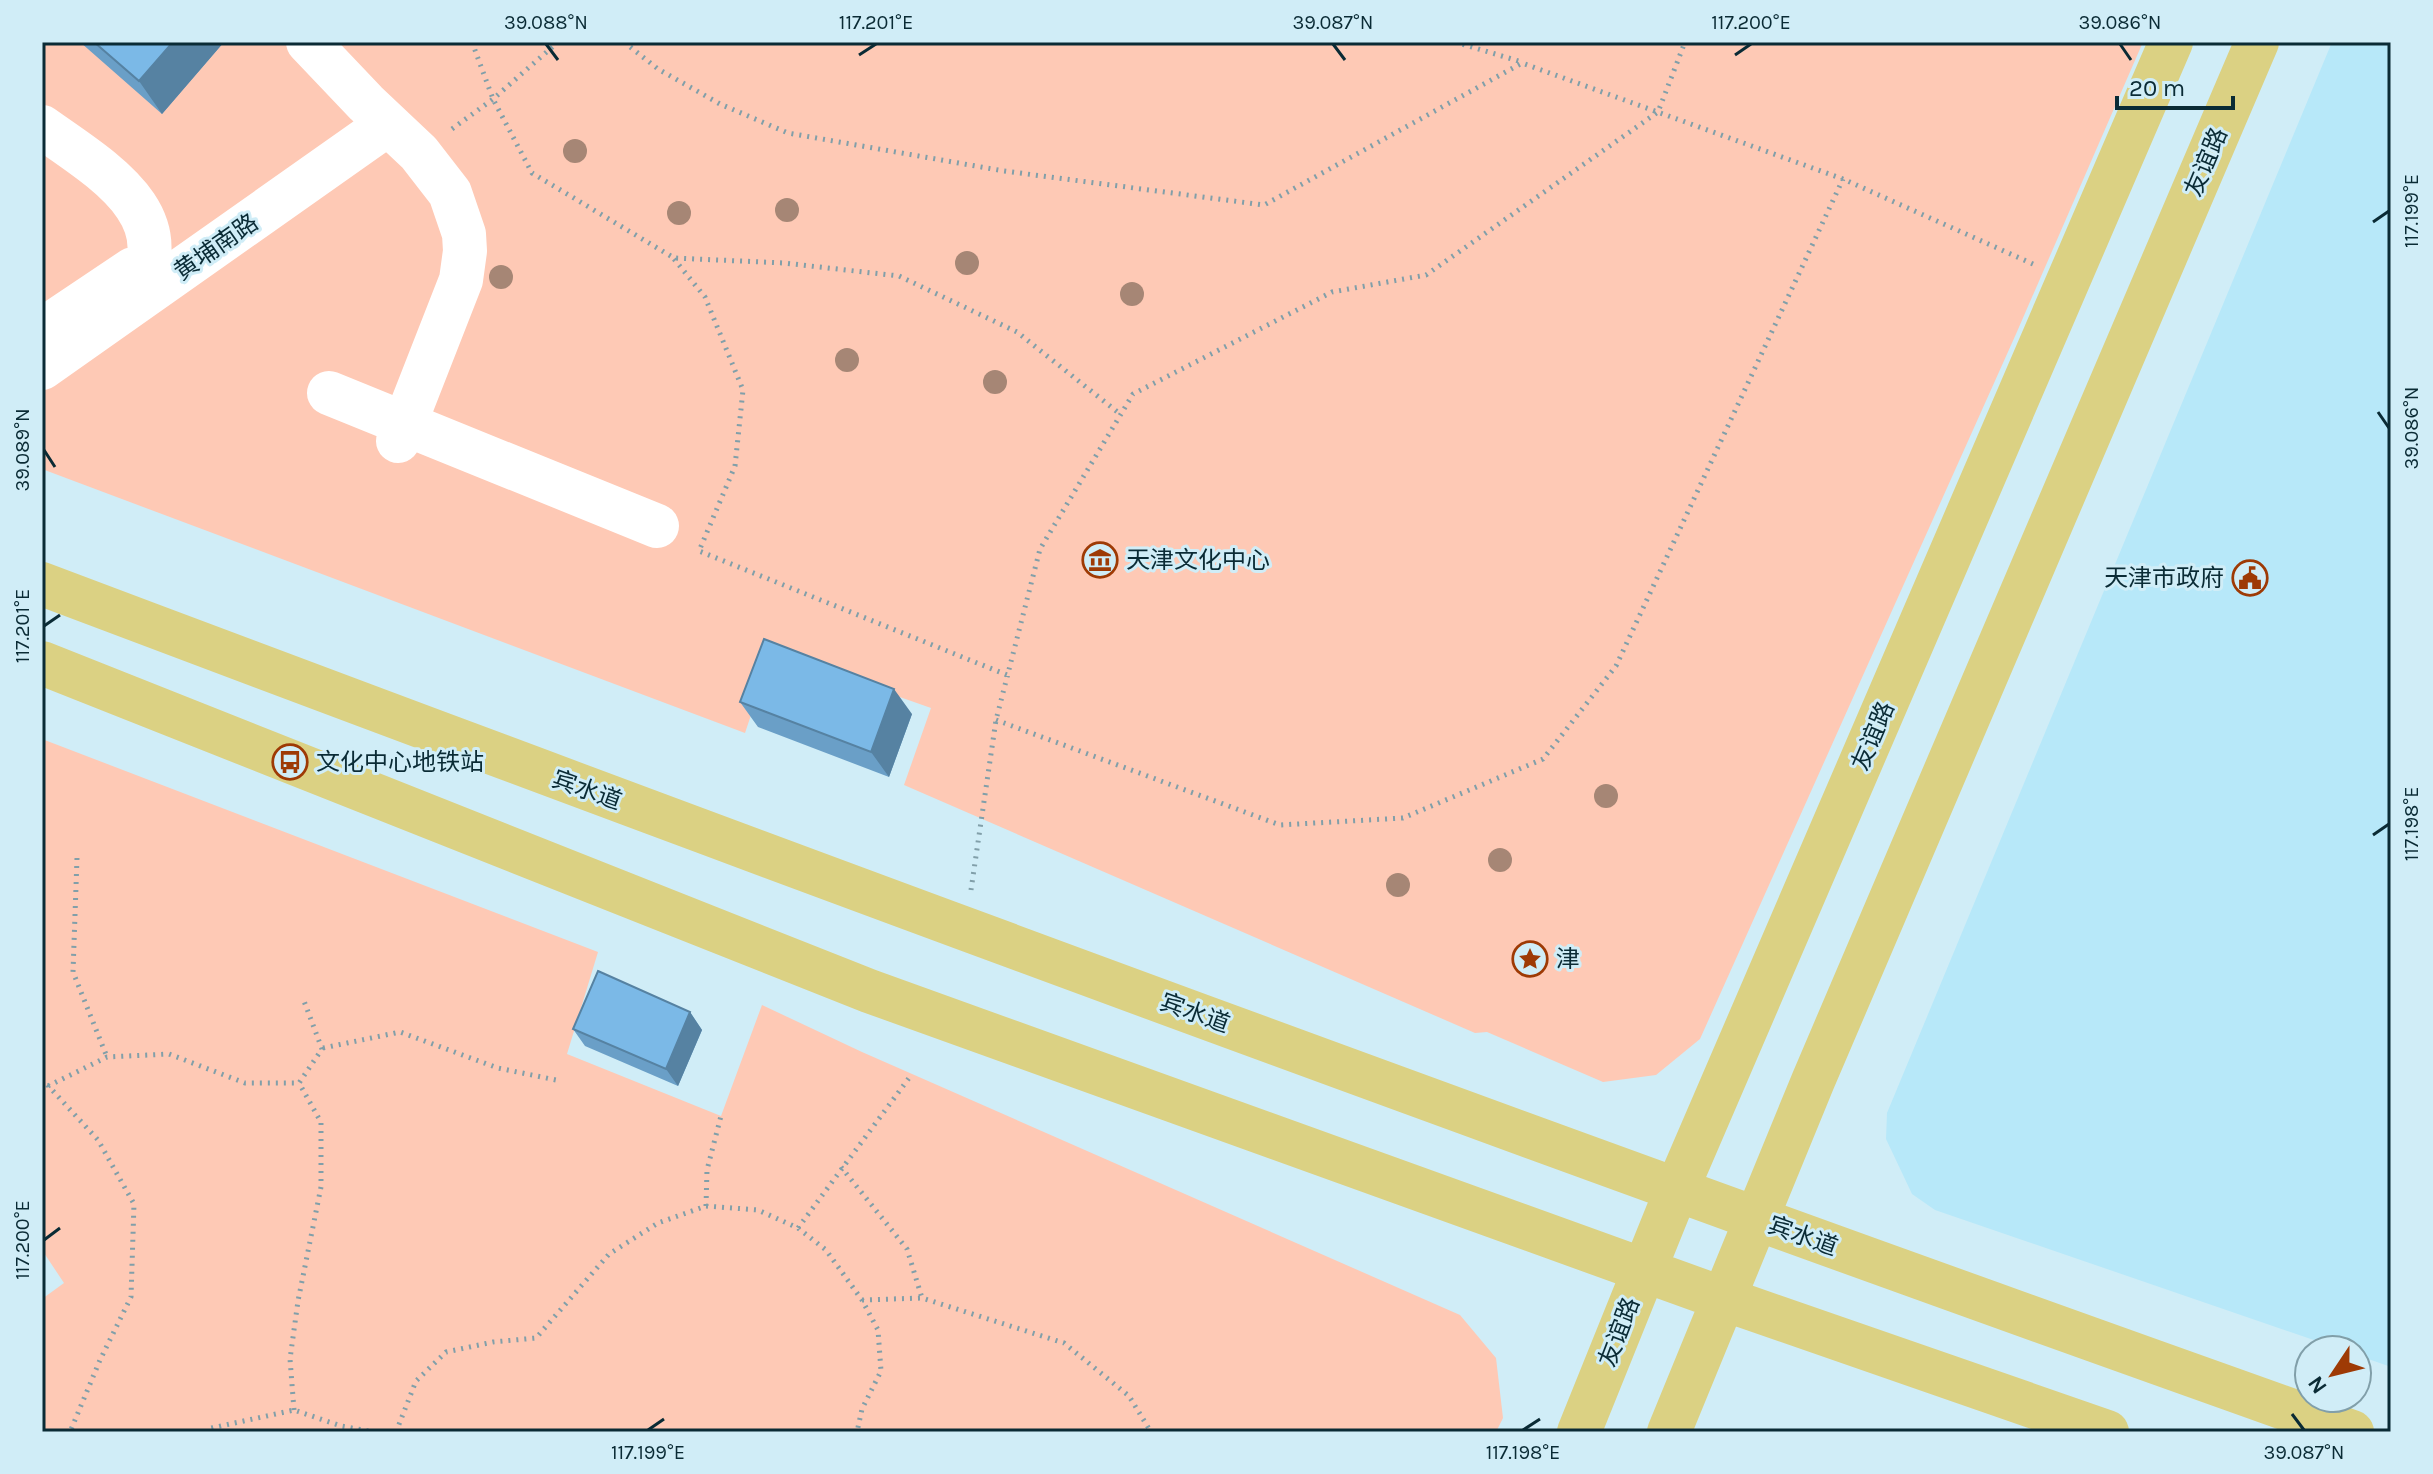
<svg xmlns="http://www.w3.org/2000/svg" width="2433" height="1474" viewBox="0 0 2433 1474" font-family="Karla,'Noto Sans SC',sans-serif">
	<style>
		.built { fill: #b7e8f9 }
		.green { fill: #fec9b5 }
		.lines { fill: none; stroke-linecap: round; stroke-linejoin: round }
		.path { stroke: #819fa9; stroke-width: 5; stroke-dasharray: 2 6; stroke-linecap: butt }
		.minor { stroke: #fff; stroke-width: 44 }
		.major { stroke: #dbd183; stroke-width: 44 }
		.tree { fill: #a68675 }
		.wall { fill: #6a9fc7 }
		.shaded-wall { fill: #5682a2 }
		.building { fill: #7bb9e7; stroke: #5682a2; stroke-width: 2 }
		.ticks { fill: none; stroke: #0a2b35; stroke-width: 3 }
		.labels { text-anchor: middle; stroke-width: 6; stroke-linejoin: round; paint-order: stroke }
		.street-label { font-size: 24px; fill: #0a2b35; stroke: #d0edf7 }
		.poi-label { font-size: 24px; fill: #0a2b35; stroke: #d0edf7; text-anchor: start }
		.neatline { fill: none; stroke: #0a2b35; stroke-width: 3 }
		.ticks-label { font-size: 20px; text-anchor: middle; fill: #0a2b35 }
	</style>
	<rect width="100%" height="100%" fill="#d0edf7"/>
	<path class="built" d="M2332 42H2391V1367L2357 1355V1350H2343L1935 1210 1912 1194 1886 1139 1887 1113Z"/>
	<path class="green" d="M42 42H2143L2016 334 1700 1039 1656 1075 1603 1082 1487 1032 1475 1033 904 785 931 708 772 652 745 733 42 469Z
		M42 739 598 952 567 1054 721 1116 762 1005 862 1052 1460 1315 1496 1358 1503 1418 1496 1432H42V1299L64 1283 42 1250Z"/>
	<g class="lines">
		<path class="path" d="M472 42 493 99 532 173 674 258 784 263 899 276 1017 332 1120 414
			M624 42 658 69 720 104 788 133 1004 171 1264 205 1522 63 1843 179 2033 264
			M1455 42 1522 62
			M452 129 493 99 558 42
			M674 259 705 297 743 390 735 466 699 551 1007 675
			M996 720 1280 825 1403 818 1543 759 1616 666 1843 179
			M77 858 73 972 107 1057
			M971 890 996 720 1040 549 1133 394 1332 292 1426 275 1658 112 1685 42
			M323 1048 400 1032 498 1068 556 1080
			M42 1079 98 1140 134 1204 131 1297 100 1360 70 1432
			M48 1086 107 1057 169 1054 245 1083H299L322 1049 304 1001
			M841 1167 907 1249 922 1298
			M706 1206 707 1170 721 1116
			M798 1228 912 1074
			M862 1300 922 1298 1064 1343 1129 1396 1151 1432
			M294 1410 290 1359 298 1301 321 1187V1122L299 1083
			M205 1432 207 1429 294 1410 341 1426 374 1432
			M396 1432 416 1381 446 1352 493 1342 536 1338 609 1254 658 1223 706 1206 758 1210 798 1228 826 1250 862 1300 878 1330 881 1371 862 1409 857 1432"/>
		<path class="minor" d="M308 42 366 103 419 153 450 193 464 234 465 251 461 280 398 441
			M42 127C101 169 189 218 130 299
			M42 330 133 269
			M42 368 388 124
			M329 393 657 526"/>
		<path class="major" d="M42 584C809 873 1579 1158 2352 1432
			M42 663 869 991 1724 1299 2107 1432
			M1579 1432 1677 1189 2171 42
			M1669 1432 1813 1081 2257 42"/>
	</g>
	<g class="tree">
		<circle cx="575" cy="151" r="12"/>
		<circle cx="787" cy="210" r="12"/>
		<circle cx="679" cy="213" r="12"/>
		<circle cx="967" cy="263" r="12"/>
		<circle cx="501" cy="277" r="12"/>
		<circle cx="1132" cy="294" r="12"/>
		<circle cx="847" cy="360" r="12"/>
		<circle cx="995" cy="382" r="12"/>
		<circle cx="1606" cy="796" r="12"/>
		<circle cx="1500" cy="860" r="12"/>
		<circle cx="1398" cy="885" r="12"/>
	</g>
	<path class="wall" d="M80 42H224L162 114Z
		M740 702 912 714 889 777 758 727Z
		M690 1012 702 1030 678 1086 585 1046 573 1029Z"/>
	<path class="shaded-wall" d="M173 42H224L162 114 139 81Z
		M894 689 912 714 889 777 871 752Z
		M690 1012 702 1030 678 1086 666 1069Z"/>
	<path class="building" d="M94 42H173L139 81Z
		M764 639 894 689 871 752 740 702Z
		M598 971 690 1012 666 1069 573 1029Z"/>
	<path class="ticks" d="M546 44 558 60M1333 44 1345 60M2120 44 2131 60M859 55 876 44M1735 55 1751 44M2373 222 2389 211M2378 412 2389 428M44 450 55 467M44 626 60 615M2373 835 2389 824M44 1240 60 1228M2292 1414 2304 1430M648 1430 664 1419M1523 1430 1540 1419"/>
	<defs>
		<symbol id="museum-ring" viewBox="-11 -11 22 22"><circle r="9.5" fill="#d0edf7" stroke="#9e3a05" stroke-width="1.5"/><path d="M0-6L6-3V-2H-6V-3ZM-5-1h2V3h-2ZM-1-1h2V3h-2ZM3-1h2V3H3ZM-6 4H6V6H-6Z" fill="#9e3a05"/></symbol>
		<symbol id="civic-ring" viewBox="-11 -11 22 22"><circle r="9.5" fill="#d0edf7" stroke="#9e3a05" stroke-width="1.5"/><path d="M-.6-6.5H3V-4.5H.6V-3L4-1V1h2V6H-6V1h2V-1L-.6-3ZM-1.2 2.5V6h2.4V2.5Z" fill="#9e3a05"/></symbol>
		<symbol id="bus-ring" viewBox="-11 -11 22 22"><circle r="9.5" fill="#d0edf7" stroke="#9e3a05" stroke-width="1.5"/><path d="M-5-6H5V4H4V6H2V4H-2V6H-4V4H-5ZM-3.5-4V0h7V-4ZM-3.5 1.2v1.5H-2V1.2ZM2 1.2v1.5H3.5V1.2Z" fill="#9e3a05"/></symbol>
		<symbol id="sight-ring" viewBox="-11 -11 22 22"><circle r="9.5" fill="#d0edf7" stroke="#9e3a05" stroke-width="1.5"/><path d="M0-6L1.8-2.2L6-1.7L2.9 1.2L3.7 5.4L0 3.3L-3.7 5.4L-2.9 1.2L-6-1.7L-1.8-2.2Z" fill="#9e3a05"/></symbol>
	</defs>
	<g fill-rule="evenodd">
		<use href="#museum-ring" x="1080" y="540" width="40" height="40"/>
		<use href="#civic-ring" x="2230" y="558" width="40" height="40"/>
		<use href="#bus-ring" x="270" y="742" width="40" height="40"/>
		<use href="#sight-ring" x="1510" y="939" width="40" height="40"/>
	</g>
	<g class="labels">
		<g class="street-label">
			<text transform="translate(2206 162) rotate(-67)" y="8">友谊路</text>
			<text transform="translate(216 247) rotate(-35)" y="8">黄埔南路</text>
			<text transform="translate(1873 736) rotate(-67)" y="8">友谊路</text>
			<text transform="translate(587 790) rotate(20)" y="8">宾水道</text>
			<text transform="translate(1195 1013) rotate(20)" y="8">宾水道</text>
			<text transform="translate(1803 1236) rotate(20)" y="8">宾水道</text>
			<text transform="translate(1619 1332) rotate(-69)" y="8">友谊路</text>
		</g>
		<g class="poi-label">
			<text x="1126" y="568">天津文化中心</text>
			<text x="2224" y="586" text-anchor="end">天津市政府</text>
			<text x="316" y="770">文化中心地铁站</text>
			<text x="1556" y="967">津</text>
		</g>
	</g>
	<rect width="2433" height="1474" fill="none" stroke="#d0edf7" stroke-width="88"/>
	<g transform="translate(2333 1374) rotate(235)"><circle r="38" fill="#d0edf7" stroke="#819fa9" stroke-width="2"/>
	<path d="M0-6L14 30L0 20L-14 30Z" fill="#9e3a05"/>
	<text y="-12" font-size="22" font-weight="bold" text-anchor="middle" fill="#0a2b35">N</text>
	</g>
	<path d="M2117 96v12h116v-12" fill="none" stroke="#0a2b35" stroke-width="4"/>
	<text x="2129" y="96" font-size="24" fill="#0a2b35" stroke="#d0edf7" stroke-width="6" paint-order="stroke">20 m</text>
	<rect x="44" y="44" width="2345" height="1386" class="neatline"/>
	<g class="ticks-label">
		<text x="546" y="29">39.088°N</text>
		<text x="876" y="29">117.201°E</text>
		<text x="1333" y="29">39.087°N</text>
		<text x="1751" y="29">117.200°E</text>
		<text x="2120" y="29">39.086°N</text>
		<text transform="translate(2411 211) rotate(-90)" y="7">117.199°E</text>
		<text transform="translate(2411 428) rotate(-90)" y="7">39.086°N</text>
		<text transform="translate(22 450) rotate(-90)" y="7">39.089°N</text>
		<text transform="translate(22 626) rotate(-90)" y="7">117.201°E</text>
		<text transform="translate(2411 824) rotate(-90)" y="7">117.198°E</text>
		<text transform="translate(22 1240) rotate(-90)" y="7">117.200°E</text>
		<text x="648" y="1459">117.199°E</text>
		<text x="1523" y="1459">117.198°E</text>
		<text x="2304" y="1459">39.087°N</text>
	</g>
</svg>
